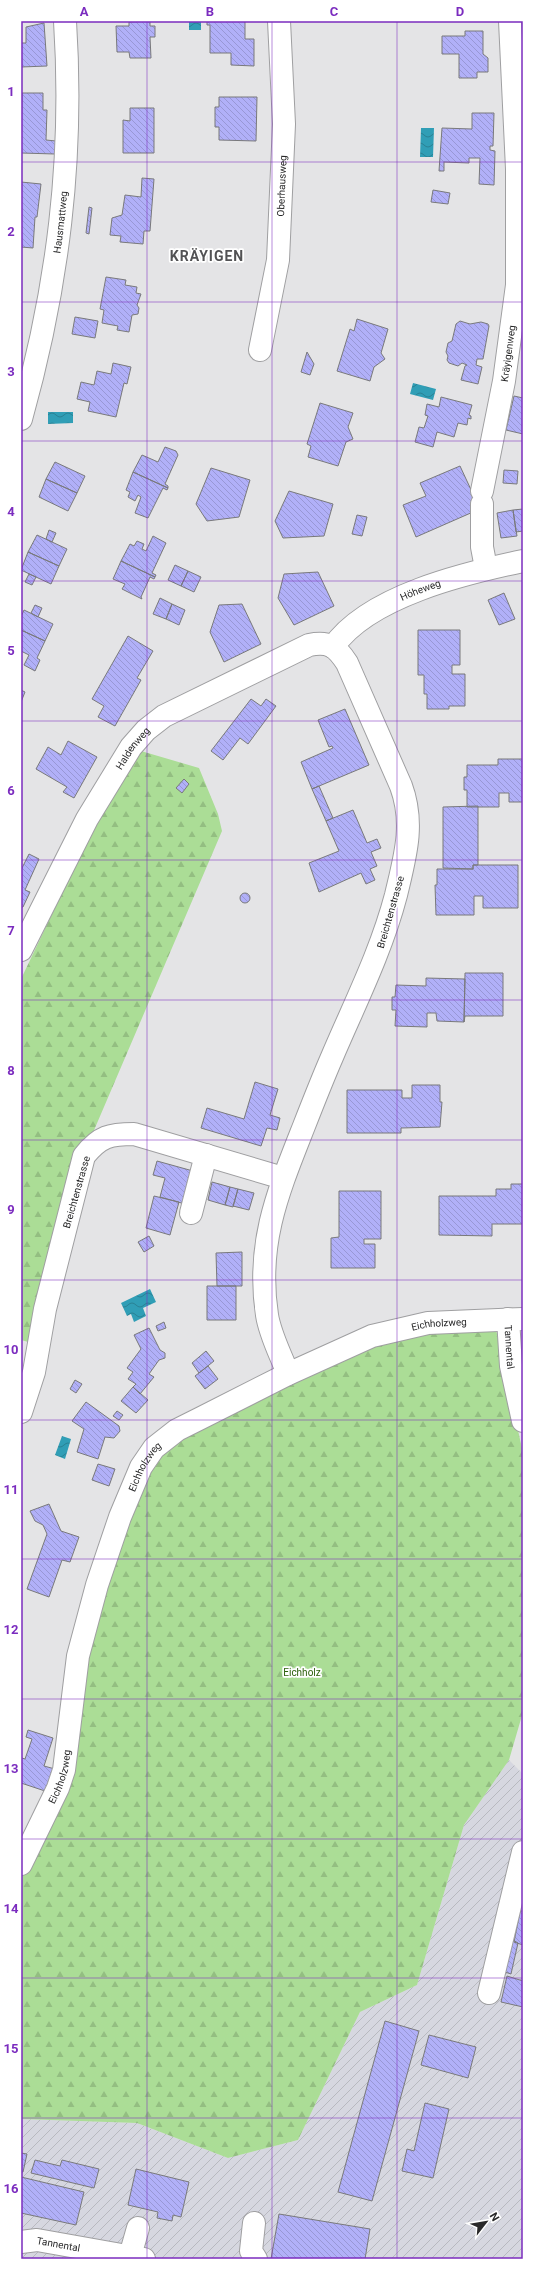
<svg xmlns="http://www.w3.org/2000/svg" width="544" height="2280" viewBox="0 0 544 2280" font-family="Roboto,sans-serif">
	<style>
		.industrial { fill: url(#industrial-furrows) }
		.forest { fill: url(#forest-firs) }
		.water { fill: url(#water-waves) }
		.building { fill: url(#building-back-hatch); stroke: #79797b }
		.lines { fill: none; stroke-linecap: round; stroke-linejoin: round }
		.minor-casing { stroke: #9f9fa1; stroke-width: 24 }
		.minor { stroke: #fff; stroke-width: 22 }
		.grid { fill: none; stroke: #7b2cbf; stroke-width: 1; stroke-opacity: 0.55 }
		.labels { text-anchor: middle; stroke-width: 3.5; stroke-linejoin: round; paint-order: stroke }
		.street-label { font-size: 10px; fill: #29292a; stroke: #fff }
		.park-label { font-size: 10px; fill: #2c600b; stroke: #fff }
		.district-label { font-size: 14px; font-weight: bold; letter-spacing: 1px; fill: #525254; stroke: #fff }
		.neatline { fill: none; stroke: #7b2cbf; stroke-width: 1.5 }
		.grid-label { font-size: 13px; text-anchor: middle; font-weight: bold; fill: #7b2cbf }
	</style>
	<defs>
		<pattern id="industrial-furrows" width="10" height="10" patternUnits="userSpaceOnUse"><rect width="10" height="10" fill="#d6d7e0"/><path d="M-1 1l2-2M0 10L10 0M9 11l2-2" fill="none" stroke="#b8b9c0"/></pattern>
		<pattern id="forest-firs" width="22" height="20" patternUnits="userSpaceOnUse"><rect width="22" height="20" fill="#abdd96"/><path d="M5 1l3.5 6h-7zM16 11l3.5 6h-7z" fill="#93be81"/></pattern>
		<pattern id="water-waves" width="16" height="10" patternUnits="userSpaceOnUse"><rect width="16" height="10" fill="#309eb6"/><path d="M0 5q4-4 8 0t8 0" fill="none" stroke="#298194"/></pattern>
		<pattern id="building-back-hatch" width="6" height="6" patternUnits="userSpaceOnUse"><rect width="6" height="6" fill="#b1b0f8"/><path d="M-1 5l2 2M0 0l6 6M5-1l2 2" fill="none" stroke="#9897d5"/></pattern>
	</defs>
	<rect width="100%" height="100%" fill="#e4e4e6"/>
	<path class="industrial" d="M509 1760 523 1774V2259H21V2119L137 2123 228 2158 298 2140 360 2012 417 1985 464 1825Z"/>
	<path class="forest" d="M141 751 199 768 218 814 222 831 83 1156 36 1344 21 1340V979L107 799Z
		M495 1325 523 1453V1712L509 1760 464 1825 417 1985 360 2012 298 2140 228 2158 137 2123 21 2119V1851L62 1772 117 1515 178 1433 370 1339Z"/>
	<path class="water" d="M189 21H201V30H189Z
		M421 128H434L433 157H420Z
		M413 383 436 389 433 400 410 394Z
		M48 412H73V423L48 424Z
		M150 1289 156 1302 143 1308 146 1316 134 1322 131 1314 127 1316 121 1303Z
		M62 1436 71 1439 65 1459 55 1455Z"/>
	<path class="building" d="M150 21V26H155V37H150L151 58H130L129 52H117L116 26H129V22Z
		M207 21H245V39H254V66L231 65V53H210V25H207Z
		M44 23 47 66 21 67V43H26V27Z
		M465 31H483V54L488 58V72H477V78H459V54H442V36H465Z
		M22 93H43V110H47L46 140 56 141 55 154 21 153Z
		M219 97H257L256 141 219 140V127H215V107H219Z
		M130 108H154V153H123V120L130 121Z
		M472 113H494L493 146H490V150L495 151 494 185 479 184 480 158H469V163L444 162V171H439L442 128 472 129Z
		M142 178 154 179 150 231H144L143 244 120 242 121 236 110 235 112 218 122 215 125 195 141 197Z
		M21 182 41 184 37 217H35L33 248 21 247Z
		M433 190 450 193 448 204 431 202Z
		M89 207 92 208 89 234 86 233Z
		M106 277 126 280 125 285 137 287 136 293 141 294 137 305 139 308 138 314 132 315 129 332 117 330 118 326 102 323 104 310 100 309Z
		M75 317 98 321 95 338 72 334Z
		M357 319 388 329 381 353 385 359 374 367 370 381 337 371 350 329 354 331Z
		M460 321 470 324 481 322 488 324 489 326 483 359H477L476 365 482 367 478 384 461 380 465 366 467 365 462 363 458 366 449 363 447 360 448 356 446 352 448 343 452 341 456 324Z
		M307 352 314 364 310 375 301 372Z
		M113 363 131 367 127 384 124 383 116 417 88 411 90 402 77 399 81 382 94 385 97 371 111 374Z
		M514 396 523 398V434L506 430Z
		M441 397 472 405 469 415 471 416V419L468 418 467 425 458 423 454 437 437 432 433 447 415 442 419 427 424 428 428 416 425 415 427 404 439 407Z
		M320 403 353 413 348 427 353 439 346 442 338 466 308 457 311 446 307 444Z
		M165 447 176 451 178 455 165 484 168 486V488L133 472 142 455 158 462Z
		M55 462 85 476 77 493 46 479Z
		M460 466 473 494 488 489 492 501 471 508 473 512 416 537 403 505 426 496 420 483Z
		M211 468 250 480 239 517 207 521 196 504Z
		M504 470 518 471 517 484 503 483Z
		M133 472 168 488 167 490 163 488 148 518 135 513 141 497 138 495 135 501 128 497 130 492 126 490Z
		M46 479 77 493 68 511 39 497Z
		M289 491 333 504 324 536 283 538 275 521Z
		M523 509V531L516 532 513 510Z
		M513 510 517 536 501 538 497 513Z
		M357 515 367 517 362 536 352 534Z
		M49 530 56 533 52 542 46 539Z
		M37 535 67 549 59 566 28 552Z
		M153 536 166 543 152 573 156 575 155 577 121 561 130 544 134 546 137 541 144 544 142 549 146 551Z
		M28 552 59 566 51 584 21 570Z
		M121 561 155 577 154 579 150 577 141 597 142 599 122 589 125 584 113 579Z
		M175 565 188 571 181 586 168 580Z
		M188 571 201 577 194 592 181 586Z
		M318 572 334 606 294 625 278 598 284 574Z
		M29 574 36 577 32 585 25 582Z
		M504 593 515 619 499 625 488 600Z
		M160 598 172 604 166 619 153 614Z
		M172 604 185 610 179 625 166 619Z
		M242 604 261 644 224 662 210 632 219 605Z
		M35 605 42 608 38 617 31 613Z
		M24 610 53 624 45 641 21 630V617Z
		M21 630 45 641 37 658 40 660 35 671 24 665 29 655 21 651Z
		M418 630H460V665H452V674H465V706H449V709H427V694H424V675H418Z
		M128 636 153 651 137 678 141 680 115 726 98 717 104 706 92 699Z
		M21 690 25 692 21 702Z
		M251 699 261 706 266 699 276 706 248 744 240 738 223 760 211 751Z
		M345 709 369 765 312 789 301 762 333 748 332 746 329 747 318 720Z
		M68 741 97 757 74 798 63 792 67 787 36 769 48 747 61 755Z
		M498 759H523V802H509V793H499V807H467V790H464V777H467V765H498Z
		M184 779 189 784 182 793 176 788Z
		M319 786 333 818 326 821 312 789Z
		M478 806V865H473V869L443 868V807Z
		M353 810 367 843 377 839 381 848 371 852 377 866 370 869 375 880 366 884 361 873 319 892 309 863 339 851 326 821Z
		M29 854 39 859 25 890 30 892 23 907H21V870Z
		M473 865H518V908H483V896H474V915H436L435 885H437V869H473Z
		M240 898a5 5 0 1 1 10 0a5 5 0 1 1-10 0Z
		M465 973H503V1016H465L464 1022Z
		M426 978 465 979 464 1022 437 1021 436 1013H427V1027L395 1026 396 1010H392V997H395L396 985 426 986Z
		M255 1082 278 1089 270 1115 280 1118 277 1130 267 1128 261 1146 201 1128 207 1108 244 1119Z
		M412 1085H440V1102H442L440 1127 401 1128V1133H347V1090H402V1098H412Z
		M157 1161 193 1171 185 1204 160 1197 165 1178 153 1175Z
		M212 1182 230 1187 225 1205 208 1200Z
		M511 1184H523V1224H492V1236L439 1235V1196H496V1189H511Z
		M230 1187 238 1189 233 1207 225 1205Z
		M238 1189 254 1193 249 1210 233 1206Z
		M339 1191H381V1239H364V1244H375V1268H331V1238L339 1237Z
		M154 1196 179 1202 170 1235 146 1228Z
		M149 1236 154 1246 144 1252 138 1242Z
		M242 1252V1286H217L216 1253Z
		M207 1286H236V1320H207Z
		M164 1322 166 1328 158 1331 156 1326Z
		M149 1328 160 1350 165 1353V1358L159 1360 149 1374 154 1377 140 1394 133 1387 136 1384 128 1379 133 1372 127 1368 141 1349 134 1335Z
		M206 1351 214 1361 199 1373 192 1363Z
		M208 1366 218 1379 205 1389 195 1376Z
		M75 1380 82 1384 76 1393 70 1389Z
		M133 1387 148 1400 136 1413 121 1401Z
		M86 1402 119 1426 120 1431 114 1438 105 1437 98 1459 77 1452 84 1429 72 1421Z
		M117 1411 123 1415 119 1420 113 1416Z
		M98 1464 115 1469 109 1486 92 1480Z
		M49 1504 61 1531 79 1537 70 1562 62 1560 49 1597 27 1589 47 1534 43 1525 35 1521 30 1511Z
		M28 1730 53 1738 44 1766 55 1769 48 1792 21 1783V1760L22 1758 25 1759 32 1739 26 1737Z
		M520 1911H523V1945L514 1942Z
		M513 1940 518 1943 511 1974 505 1972Z
		M507 1976 523 1981V2007L501 2002Z
		M385 2021 419 2031 372 2201 338 2192Z
		M429 2035 476 2047 468 2078 421 2065Z
		M425 2103 449 2109 433 2178 402 2171 407 2149 414 2151Z
		M21 2153 27 2154 23 2172H21Z
		M35 2160 60 2166 62 2160 99 2169 94 2188 31 2173Z
		M136 2169 189 2182 181 2217 173 2215 172 2221 157 2218 158 2212 128 2205Z
		M21 2177 84 2192 76 2225 21 2213Z
		M279 2214 370 2229 365 2259H271Z"/>
	<g class="lines">
		<defs>
			<g id="minor">
				<path id="s1" d="M260 350 278 260 284 124 279 21"/>
				<path id="s2" d="M21 419C58 287 74 159 65 21"/>
				<path id="s3" d="M482 491 504 381 517 285V169L510 21"/>
				<path d="M482 504V547L486 568"/>
				<path id="s4" d="M333 647C368 596 466 573 523 561"/>
				<path id="s5" d="M21 950 87 819 131 747 146 730 164 716 309 645C329 641 336 646 347 663L401 786C415 824 405 857 396 895 381 952 355 1003 332 1057 322 1080 313 1103 304 1126 278 1192 256 1243 267 1315 270 1335 281 1355 288 1374"/>
				<path d="M191 1213 206 1155"/>
				<path id="s6" d="M508 1319 511 1366 523 1421"/>
				<path d="M21 1412 34 1372 45 1309 84 1156C100 1136 110 1134 134 1134L283 1178"/>
				<path id="s7" d="M21 1864 58 1788 64 1770 78 1656 97 1585 120 1517 141 1467 154 1448 177 1430 201 1418 288 1374 372 1336 428 1323 523 1319"/>
				<path d="M489 1993 523 1852"/>
				<path d="M254 2223 251 2251 256 2259"/>
				<path id="s8" d="M21 2242 37 2240 144 2259"/>
				<path d="M130 2256 138 2228"/>
			</g>
		</defs>
		<use href="#minor" class="minor-casing"/>
		<use href="#minor" class="minor"/>
	</g>
	<path class="grid" d="M147 21V2259M272 21V2259M397 21V2259M21 162H523M21 302H523M21 441H523M21 581H523M21 721H523M21 860H523M21 1000H523M21 1140H523M21 1280H523M21 1420H523M21 1559H523M21 1699H523M21 1839H523M21 1978H523M21 2118H523"/>
	<g class="labels">
		<g class="street-label">
			<text dy="4" stroke="none"><textPath href="#s1" startOffset="166">Oberhausweg</textPath></text>
			<text dy="4" stroke="none"><textPath href="#s2" startOffset="201">Hausmattweg</textPath></text>
			<text dy="4" stroke="none"><textPath href="#s3" startOffset="140">Kräyigenweg</textPath></text>
			<text dy="4" stroke="none"><textPath href="#s4" startOffset="106">Höheweg</textPath></text>
			<text dy="4" stroke="none"><textPath href="#s5" startOffset="231">Haldenweg</textPath></text>
			<text transform="translate(390 912) rotate(-74)" y="4">Breichtenstrasse</text>
			<text transform="translate(76 1192) rotate(-74)" y="4">Breichtenstrasse</text>
			<text dy="4" stroke="none"><textPath href="#s7" startOffset="755">Eichholzweg</textPath></text>
			<text dy="4" stroke="none"><textPath href="#s6" startOffset="28">Tannental</textPath></text>
			<text dy="4" stroke="none"><textPath href="#s7" startOffset="420">Eichholzweg</textPath></text>
			<text dy="4" stroke="none"><textPath href="#s7" startOffset="96">Eichholzweg</textPath></text>
			<text dy="4" stroke="none"><textPath href="#s8" startOffset="38">Tannental</textPath></text>
		</g>
		<g class="park-label">
			<text x="302" y="1676">Eichholz</text>
		</g>
		<g class="district-label">
			<text x="207" y="261">KRÄYIGEN</text>
		</g>
	</g>
	<rect width="544" height="2280" fill="none" stroke="#ffffff" stroke-width="44"/>
	<g transform="translate(486 2222) rotate(59)" stroke="#ffffff" stroke-width="3" paint-order="stroke">
	<path d="M0-3L7 15L0 10L-7 15Z" fill="#29292a"/>
	<text y="-6" font-size="11" font-weight="bold" text-anchor="middle" fill="#29292a">N</text>
	</g>
	<rect x="22" y="22" width="500" height="2236" class="neatline"/>
	<g class="grid-label">
		<text x="84" y="16">A</text>
		<text x="210" y="16">B</text>
		<text x="334" y="16">C</text>
		<text x="460" y="16">D</text>
		<text x="11" y="96">1</text>
		<text x="11" y="236">2</text>
		<text x="11" y="376">3</text>
		<text x="11" y="516">4</text>
		<text x="11" y="655">5</text>
		<text x="11" y="795">6</text>
		<text x="11" y="935">7</text>
		<text x="11" y="1075">8</text>
		<text x="11" y="1214">9</text>
		<text x="11" y="1354">10</text>
		<text x="11" y="1494">11</text>
		<text x="11" y="1634">12</text>
		<text x="11" y="1773">13</text>
		<text x="11" y="1913">14</text>
		<text x="11" y="2053">15</text>
		<text x="11" y="2193">16</text>
	</g>
</svg>
